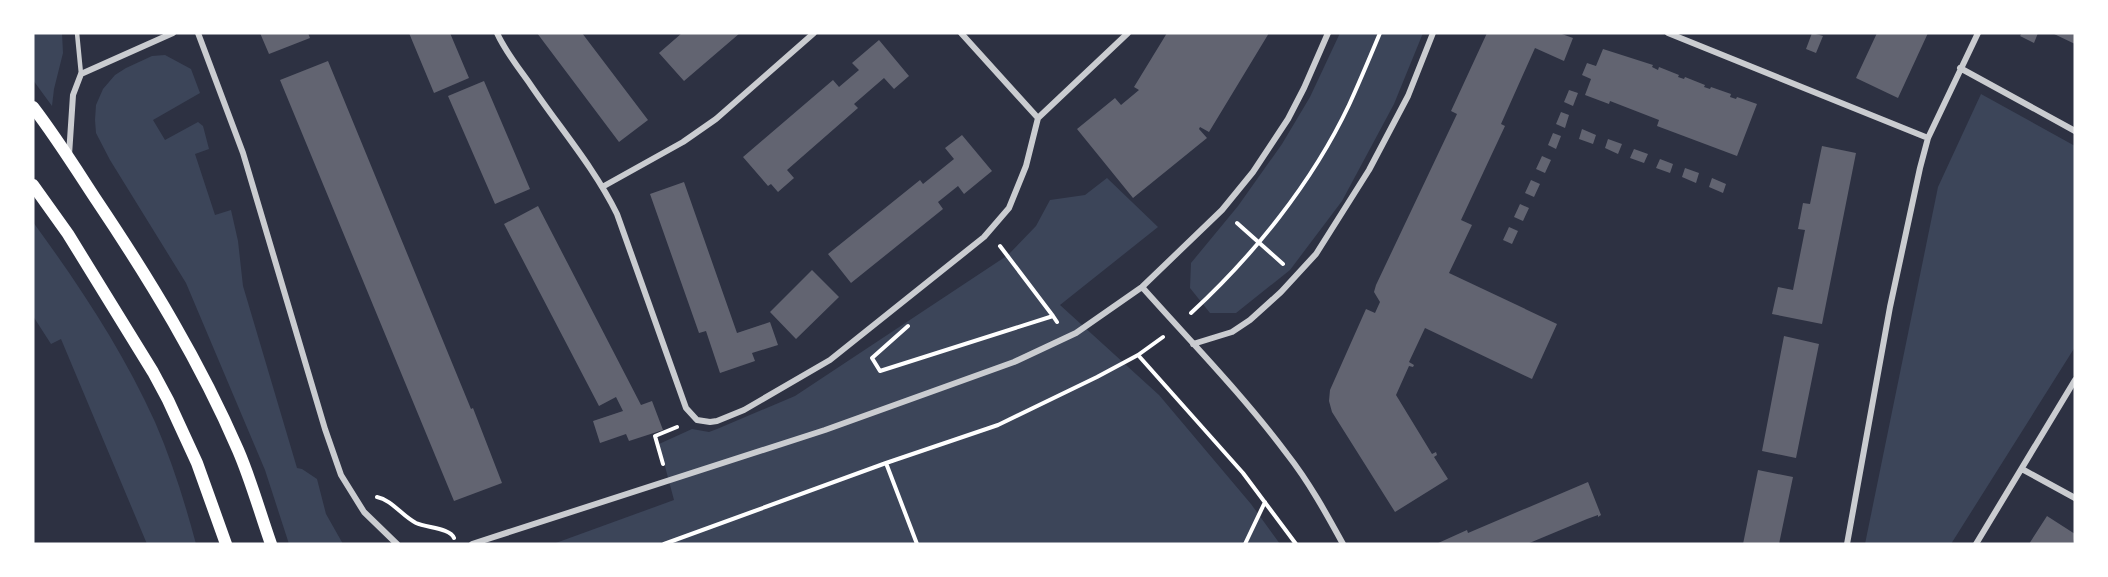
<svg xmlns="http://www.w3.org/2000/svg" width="2108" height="577" viewBox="0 0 2108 577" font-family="'Exo 2',sans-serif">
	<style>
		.green { fill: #3c4559 }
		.building { fill: #626471 }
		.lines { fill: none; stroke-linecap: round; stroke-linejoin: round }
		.path { stroke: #fff; stroke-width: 4 }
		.service { stroke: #caccd0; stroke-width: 4.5 }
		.minor { stroke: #caccd0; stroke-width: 6 }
		.secondary { stroke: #fff; stroke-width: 12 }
	</style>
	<rect width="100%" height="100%" fill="#2d3142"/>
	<path class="green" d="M33 33H62L63 53 54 89 52 106 33 80Z
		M1340 33H1423L1394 104 1342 201 1290 270 1236 313H1210L1190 288 1191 263 1238 206 1282 144 1310 97Z
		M165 55 191 69 200 93 153 120 165 140 198 122 203 126 209 149 195 154 215 215 231 210 238 241 243 286 297 468 302 469 317 479 326 514 343 544H289L265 470 186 283 110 160 96 133 95 120 96 105 103 89 115 75 126 68 152 56Z
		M1981 94 2075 146V347L1951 544H1865L1938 187Z
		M1107 178 1158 227 1060 305 1159 395 1251 504 1280 544H553L674 500 659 444 692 429 709 432 717 429 795 396 1008 255 1036 226 1050 200 1085 195Z
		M33 222C79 285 123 351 155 422 172 461 185 503 196 544H147L61 339 51 344 33 316Z"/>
	<path class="building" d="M260 33H308L310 38 269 54Z
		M409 33H450L469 78 434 93Z
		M537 33H582L648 120 619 142Z
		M682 33H740L684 81 659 53Z
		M1167 33H1269L1209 132 1200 127 1199 129 1207 138 1133 198 1077 129 1115 98 1121 105 1139 90 1134 87Z
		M1487 33H1559L1573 38 1564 61 1535 48 1501 124 1505 126 1461 220 1472 225 1449 273 1557 324 1532 379 1425 328 1409 362 1414 365 1413 367 1409 366 1396 395 1432 454 1436 452 1437 455 1434 457 1448 479 1395 512 1332 412 1329 401 1330 390 1366 309 1375 313 1380 302 1374 292 1376 285 1457 114 1451 111Z
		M1812 33 1823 36 1816 53 1806 49Z
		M1877 33H1928L1898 98 1856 78Z
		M2022 33H2038L2034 43 2020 36Z
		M2052 33H2075V44Z
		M879 40 909 76 894 89 884 78 854 104 858 108 787 170 794 178 778 192 771 184 768 186 743 157 833 80 839 87 859 70 852 63Z
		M1603 49 1653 65 1652 67 1658 70 1659 67 1679 75 1678 77 1684 79 1685 77 1705 85 1704 87 1710 89 1711 87 1731 94 1730 97 1736 99 1737 97 1757 104 1737 156 1657 126 1659 120 1610 101 1609 104 1585 95 1591 79 1582 75 1587 63 1596 66Z
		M328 61 471 409 473 408 502 483 454 501 280 80Z
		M484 81 530 189 495 204 448 96Z
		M1569 90 1578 93 1573 106 1564 102Z
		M1561 112 1569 115 1565 128 1556 124Z
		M1582 129 1596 135 1593 144 1579 139Z
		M1553 133 1561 136 1556 149 1548 145Z
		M962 135 992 171 964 194 958 186 938 202 943 209 851 283 828 254 920 180 923 184 954 159 945 148Z
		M1608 139 1622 144 1618 154 1605 148Z
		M1822 146 1856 153 1822 324 1772 314 1778 287 1793 290 1805 230 1798 229 1803 203 1810 204Z
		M1634 149 1648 154 1644 163 1630 158Z
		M1542 156 1551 160 1545 173 1536 169Z
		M1660 159 1673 164 1670 173 1656 168Z
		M1685 168 1699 173 1696 183 1682 177Z
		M1712 178 1726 184 1723 193 1709 187Z
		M1531 180 1540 184 1534 197 1525 193Z
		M684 182 737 333 770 322 778 345 752 353 755 361 720 373 706 331 699 333 650 194Z
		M1520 204 1529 208 1523 221 1514 217Z
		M538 206 641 405 652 401 663 430 629 441 626 434 600 443 593 421 623 411 616 397 599 406 504 224Z
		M1509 227 1518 231 1512 244 1503 240Z
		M812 270 839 297 796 339 770 312Z
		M1784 336 1819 344 1796 458 1762 451Z
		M1758 470 1793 477 1779 544H1743Z
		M1588 482 1601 515 1598 517V515L1587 519 1527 544H1436L1467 530 1468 533Z
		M2047 516 2075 534 2073 544H2029Z"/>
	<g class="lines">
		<path class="path" d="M1237 223 1283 264
			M1000 246 1053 316
			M1191 313C1254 255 1312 183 1349 105 1360 81 1370 57 1380 33
			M908 326 872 358 880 371 1053 316 1057 322
			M1138 355 1243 473 1296 544
			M886 463 917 544
			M663 464 655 436 677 427
			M377 497C392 500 402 516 416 523 427 528 450 528 454 538
			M664 544 886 463 998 425 1097 377 1138 355 1163 337
			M1245 544 1265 502"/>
		<path class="service" d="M77 33 81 74"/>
		<path class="minor" d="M198 33 243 153 325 429 341 475 364 512 397 544
			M497 33C505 51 518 67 530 84 559 127 594 167 617 214L686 408 697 420 710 422 717 421 744 410 830 360 984 237 1009 208 1026 166 1038 118 1128 33
			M961 33 1038 118
			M1668 33 1928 138
			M1960 68 2075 131
			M69 155 73 95 81 74 173 33
			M604 186 683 142 716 119 814 33
			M1142 287C1191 342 1243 395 1287 454 1309 482 1326 513 1343 544
			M1193 344 1232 332 1250 320 1281 292 1316 254 1369 170 1408 96 1433 33
			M2022 469 2075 498
			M472 544 825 430 1014 362 1076 333 1142 287 1222 210 1253 172 1288 119 1304 88 1328 33
			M1847 544 1890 307 1920 168 1928 138 1978 33
			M1976 544 2075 380"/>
		<path class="secondary" d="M33 107C56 137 76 169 97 201 150 280 200 362 238 450 251 480 260 513 271 544
			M33 185 68 234 153 372 168 400 197 463 226 544"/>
	</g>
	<rect width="2108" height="577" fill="none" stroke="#ffffff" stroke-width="69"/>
</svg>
